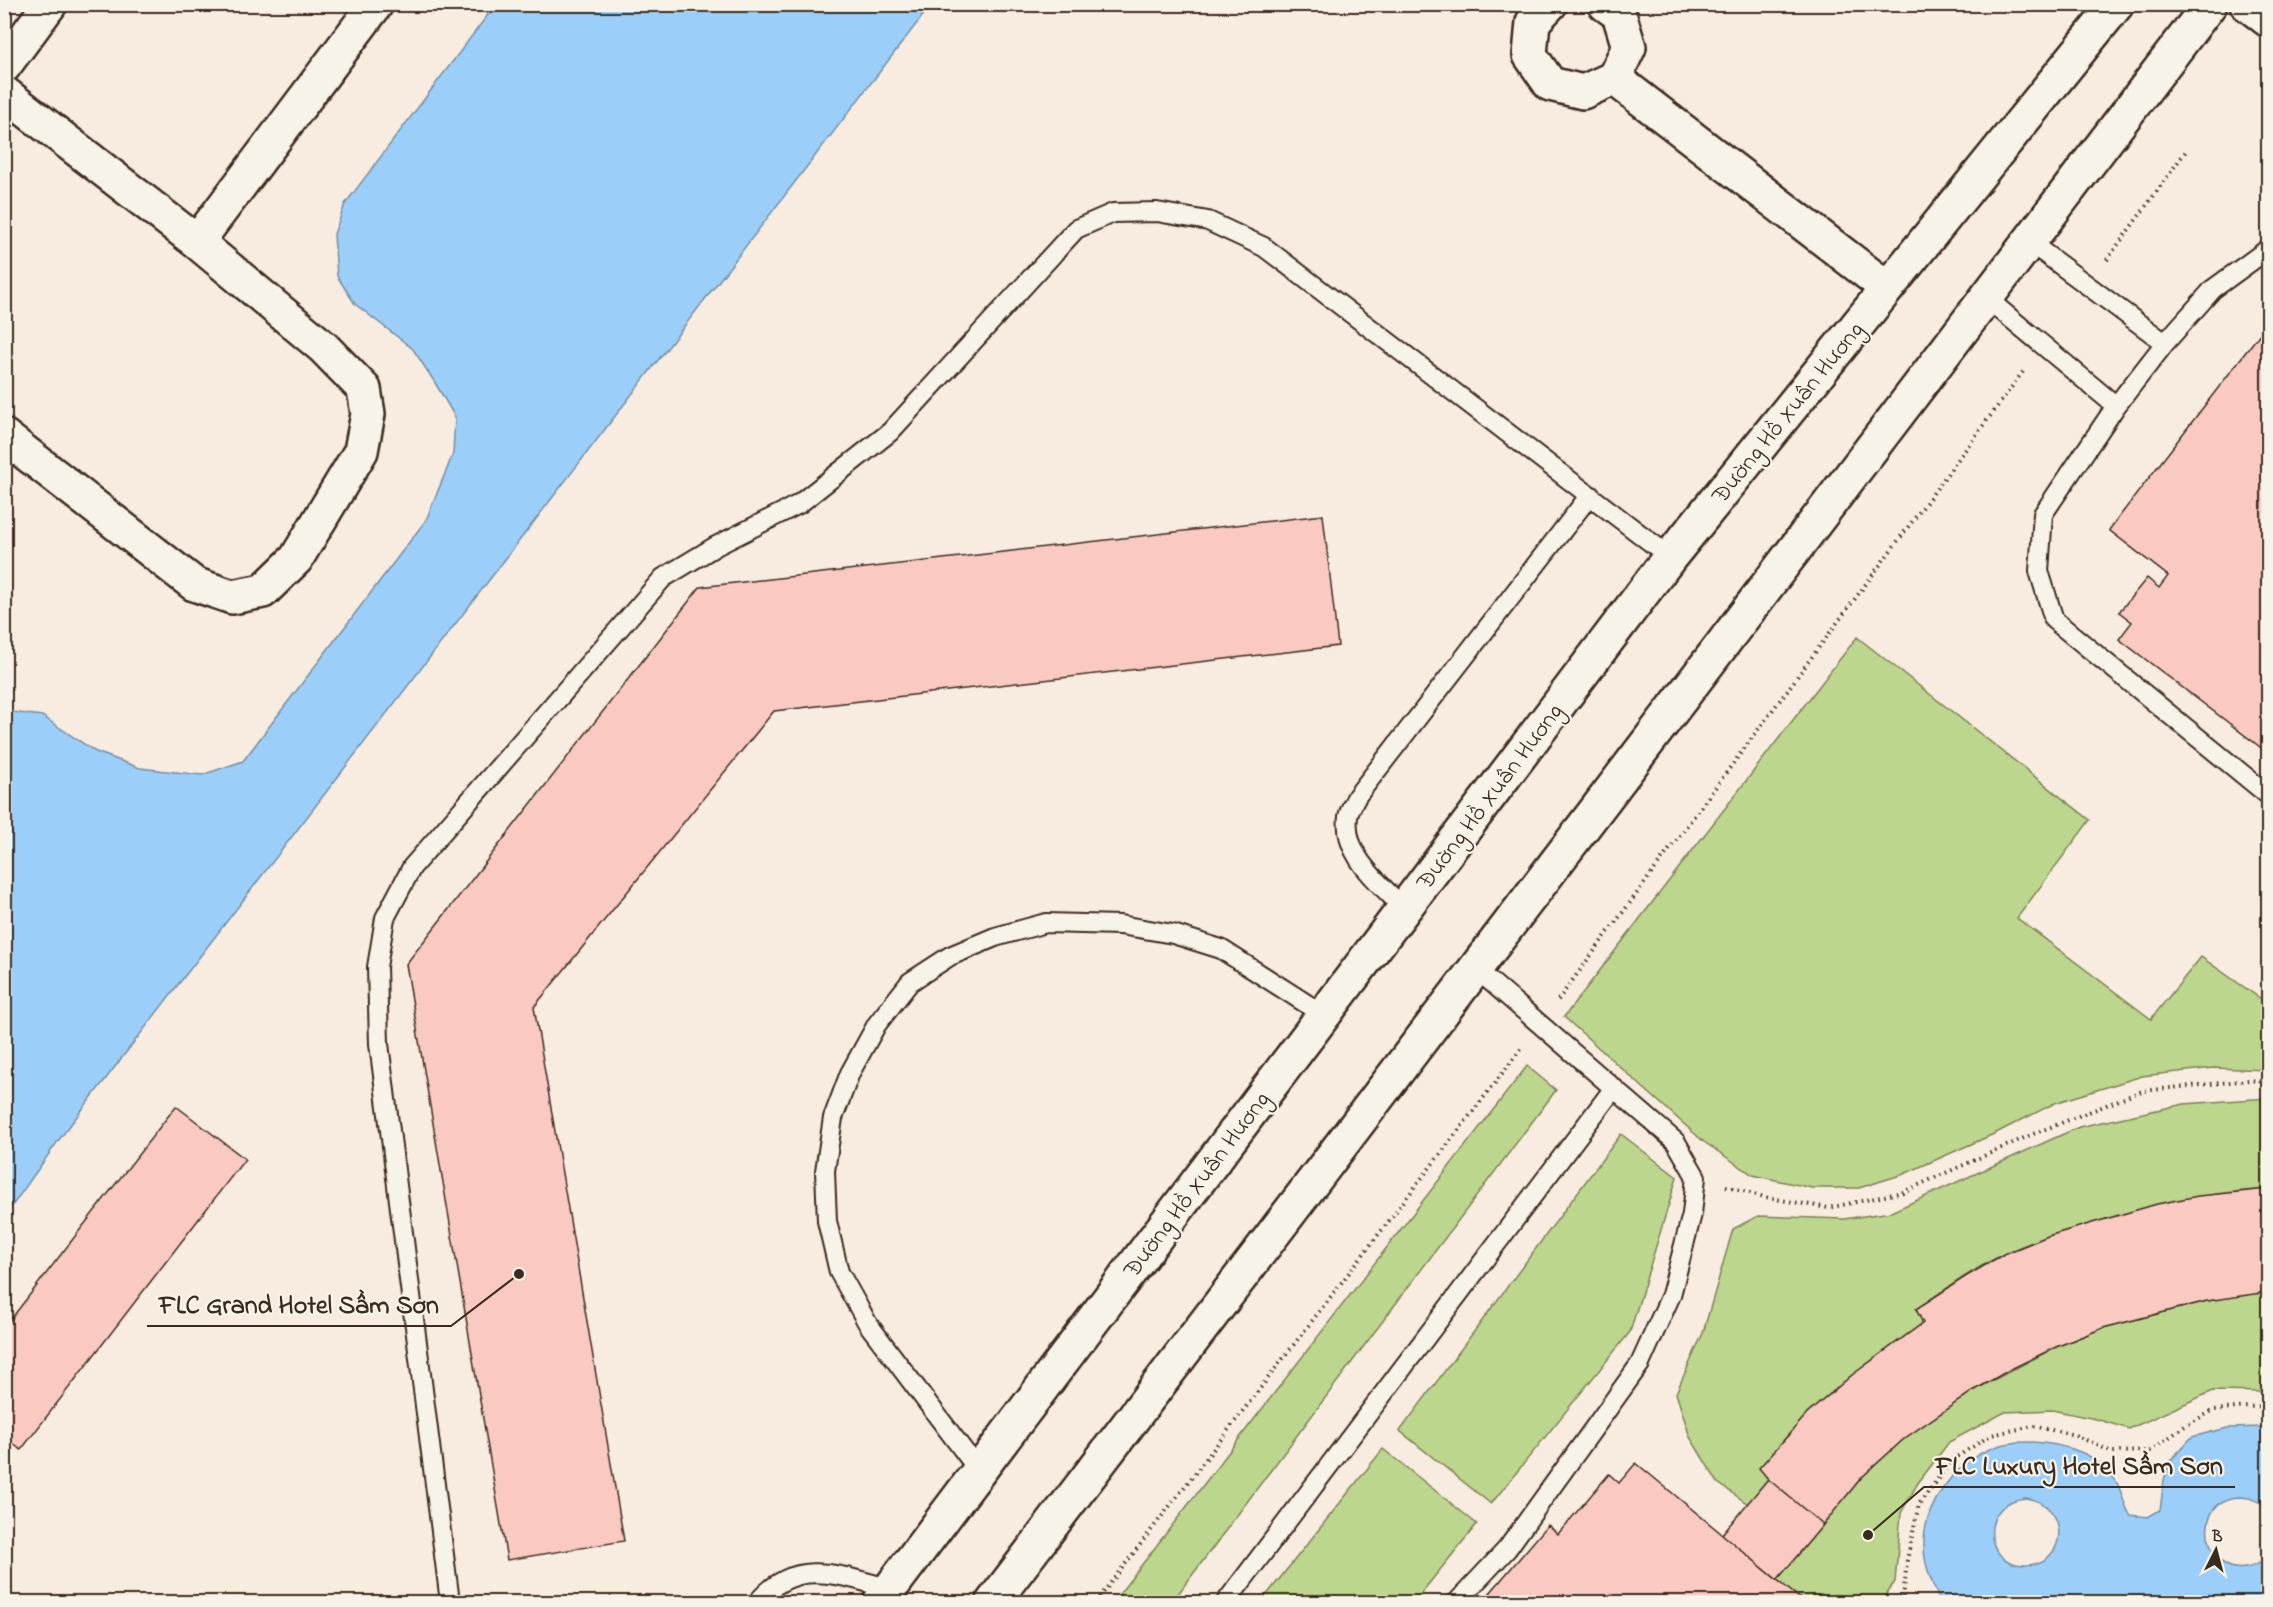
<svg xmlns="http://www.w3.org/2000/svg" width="2273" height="1607" viewBox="0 0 2273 1607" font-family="'Indie Flower',sans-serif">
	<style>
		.green { fill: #bcd68d; stroke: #7c8056; stroke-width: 1.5 }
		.water { fill: #9bcff9; stroke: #758da1; stroke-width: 1.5; fill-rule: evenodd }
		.building { fill: #facac2; stroke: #3b2a1e; stroke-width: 1.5 }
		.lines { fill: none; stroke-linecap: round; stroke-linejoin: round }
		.service-casing { stroke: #3b2a1e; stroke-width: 22 }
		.minor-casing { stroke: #3b2a1e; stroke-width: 38 }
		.secondary-casing { stroke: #3b2a1e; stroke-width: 38 }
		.path { stroke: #3b2a1e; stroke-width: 4; stroke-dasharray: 1.5 4.5; stroke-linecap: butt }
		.service { stroke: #f7f3e8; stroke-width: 18 }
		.minor { stroke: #f7f3e8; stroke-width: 33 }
		.secondary { stroke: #f7f3e8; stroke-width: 33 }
		.labels { text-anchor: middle; stroke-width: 4.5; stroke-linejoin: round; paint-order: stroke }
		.street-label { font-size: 24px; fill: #3b2a1e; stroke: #f7f3e8 }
		.leader { fill: none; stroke: #3b2a1e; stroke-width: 2 }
		.callout-dot { fill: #3b2a1e; stroke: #f7f3e8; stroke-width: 2 }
		.callout-label { font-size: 26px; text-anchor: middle; font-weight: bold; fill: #3b2a1e; stroke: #f7f3e8; stroke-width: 4.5; stroke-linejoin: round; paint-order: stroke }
	</style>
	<rect width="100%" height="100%" fill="#f8ebe0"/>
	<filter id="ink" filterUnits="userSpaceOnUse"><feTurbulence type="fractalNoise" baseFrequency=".0167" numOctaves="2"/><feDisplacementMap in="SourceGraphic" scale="12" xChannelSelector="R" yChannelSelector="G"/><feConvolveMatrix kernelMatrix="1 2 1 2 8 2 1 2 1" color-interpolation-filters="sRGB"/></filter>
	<g filter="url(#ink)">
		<path class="green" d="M1857 637 2090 820 2017 918 2151 1019 2201 957 2268 1004V1070L2214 1068 2142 1076 2055 1103 1996 1133 1904 1174 1859 1188H1812L1753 1175 1704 1142 1564 1017Z
			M1527 1066 1556 1090 1172 1602H1113Z
			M2268 1098V1189C2208 1192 2150 1205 2093 1223 2063 1231 2034 1240 2006 1253 1974 1268 1945 1290 1916 1309L1923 1323 1852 1375 1807 1414 1768 1479 1748 1504 1718 1483 1690 1437 1676 1393 1703 1333 1733 1229 1758 1216 1844 1219 1891 1212 2079 1127 2184 1104Z
			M1621 1134 1677 1177 1630 1332 1491 1504 1400 1431Z
			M2259 1292H2268V1392L2213 1391 2129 1429 2096 1419 2052 1410 2005 1412 1949 1442 1918 1483 1901 1513 1895 1582 1880 1602H1804L1777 1580 1861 1478 1905 1438 1973 1391 2056 1347 2103 1328 2207 1301Z
			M1383 1449 1477 1524 1414 1602H1261Z"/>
		<path class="water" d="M496 4 931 5 58 1141 5 1216V711L42 716 96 752 140 768 202 775 243 761 426 520 453 454 455 417 434 381 413 349 355 304 337 276 334 234 345 204Z
			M2264 1427 2268 1428V1509C2260 1500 2250 1497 2239 1497 2181 1501 2211 1602 2268 1557V1602L1940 1601C1933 1585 1925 1568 1924 1549 1922 1507 1953 1464 1992 1448 2020 1437 2067 1442 2094 1459 2103 1465 2117 1479 2120 1490 2124 1500 2125 1506 2130 1515L2148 1517 2160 1510 2164 1480 2170 1461 2192 1437 2227 1428ZM2026 1498C2072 1505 2068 1566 2024 1565 1981 1564 1980 1501 2026 1498Z"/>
		<path class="building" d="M2268 323V753L2119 639 2132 622 2119 612 2147 578 2159 588 2168 576 2109 530Z
			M1323 515 1338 646 774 711 534 1007 624 1541 507 1560 406 964 700 587Z
			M176 1106 245 1159 21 1450 4 1437V1328Z
			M2268 1189V1292L2207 1301 2103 1328 2056 1347 2011 1369 1973 1391 1905 1438 1861 1478 1823 1525 1768 1479 1759 1468 1807 1414 1852 1375 1923 1323 1916 1309 1965 1277 2004 1254 2048 1236 2157 1204 2198 1196Z
			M1636 1463 1722 1534 1804 1602H1502L1490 1593 1548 1525 1558 1534 1609 1474 1619 1483Z
			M1768 1479 1823 1525 1777 1580 1722 1534Z"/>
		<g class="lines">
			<defs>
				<path id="service" d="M2028 241 2165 343
					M2268 249 2213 289 2165 343 2116 406 2043 514 2039 571 2054 620 2268 795
					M1985 297 2116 406
					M1404 909C1380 883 1343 856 1348 817 1349 810 1354 802 1357 796L1590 495
					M979 1471 868 1324 839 1272 827 1221 825 1171 833 1118 850 1073 877 1024 910 982 950 956 995 937 1046 923 1120 925 1173 934 1221 949 1324 1015
					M450 1602 379 1044 377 967 385 918 412 867 663 578 716 546 799 504 890 432 1076 229 1113 213 1157 212 1208 221 1264 247 1670 557
					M758 1602C795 1556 842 1576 891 1589
					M1226 1602 1614 1088
					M1457 1602 1507 1549 1640 1364 1671 1295 1692 1214 1696 1177 1676 1142 1475 968"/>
				<path id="minor" d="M1550 4 1533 22 1530 55 1550 84 1583 92 1614 78 1629 47 1619 14 1605 4
					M2247 4 2268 20
					M4 66 50 4
					M1614 78 1887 288
					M4 93 197 242 323 347 364 389 368 414 361 451 296 559 263 591 232 597 194 584 4 436
					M197 242 376 4"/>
				<path id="secondary" d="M880 1602 1670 557 2117 4
					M993 1602 2210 4"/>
			</defs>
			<use href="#service" class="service-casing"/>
			<use href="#minor" class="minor-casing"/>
			<use href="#secondary" class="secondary-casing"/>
			<path class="path" d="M2107 260 2186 151
				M1558 1000 2025 369
				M1726 1186 1764 1197 1828 1208 1903 1192 2033 1134 2142 1091 2249 1080 2268 1082
				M1096 1602 1521 1049
				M1900 1602 1903 1599 1907 1560 1919 1504 1952 1460 1991 1435 2033 1426 2075 1435 2112 1452 2150 1451 2185 1426 2214 1410 2260 1406 2268 1409"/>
			<use href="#service" class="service"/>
			<use href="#minor" class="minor"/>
			<use href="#secondary" class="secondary"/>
		</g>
	</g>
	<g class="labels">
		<g class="street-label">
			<text transform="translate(1787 412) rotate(-51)" y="8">Đường Hồ Xuân Hương</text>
			<text transform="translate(1489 796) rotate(-53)" y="8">Đường Hồ Xuân Hương</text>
			<text transform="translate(1196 1184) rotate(-53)" y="8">Đường Hồ Xuân Hương</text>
		</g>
	</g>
	<path class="leader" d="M519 1274L451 1326H147M1868 1535L1924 1487H2235"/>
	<g class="callout-dot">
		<circle cx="519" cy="1274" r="6"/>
		<circle cx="1868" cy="1535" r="6"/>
	</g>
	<g class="callout-label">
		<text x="299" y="1313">FLC Grand Hotel Sầm Sơn</text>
		<text x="2079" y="1474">FLC Luxury Hotel Sầm Sơn</text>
	</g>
	<rect width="2273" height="1607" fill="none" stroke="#f7f3e8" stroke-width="24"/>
	<rect x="12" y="12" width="2249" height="1583" fill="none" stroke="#3b2a1e" stroke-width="2" filter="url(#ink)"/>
	<g transform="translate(2216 1550) rotate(6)" stroke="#f7f3e8" stroke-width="4.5" paint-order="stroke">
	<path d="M0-4.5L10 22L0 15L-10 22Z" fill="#3b2a1e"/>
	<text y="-9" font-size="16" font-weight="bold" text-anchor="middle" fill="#3b2a1e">B</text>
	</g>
</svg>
